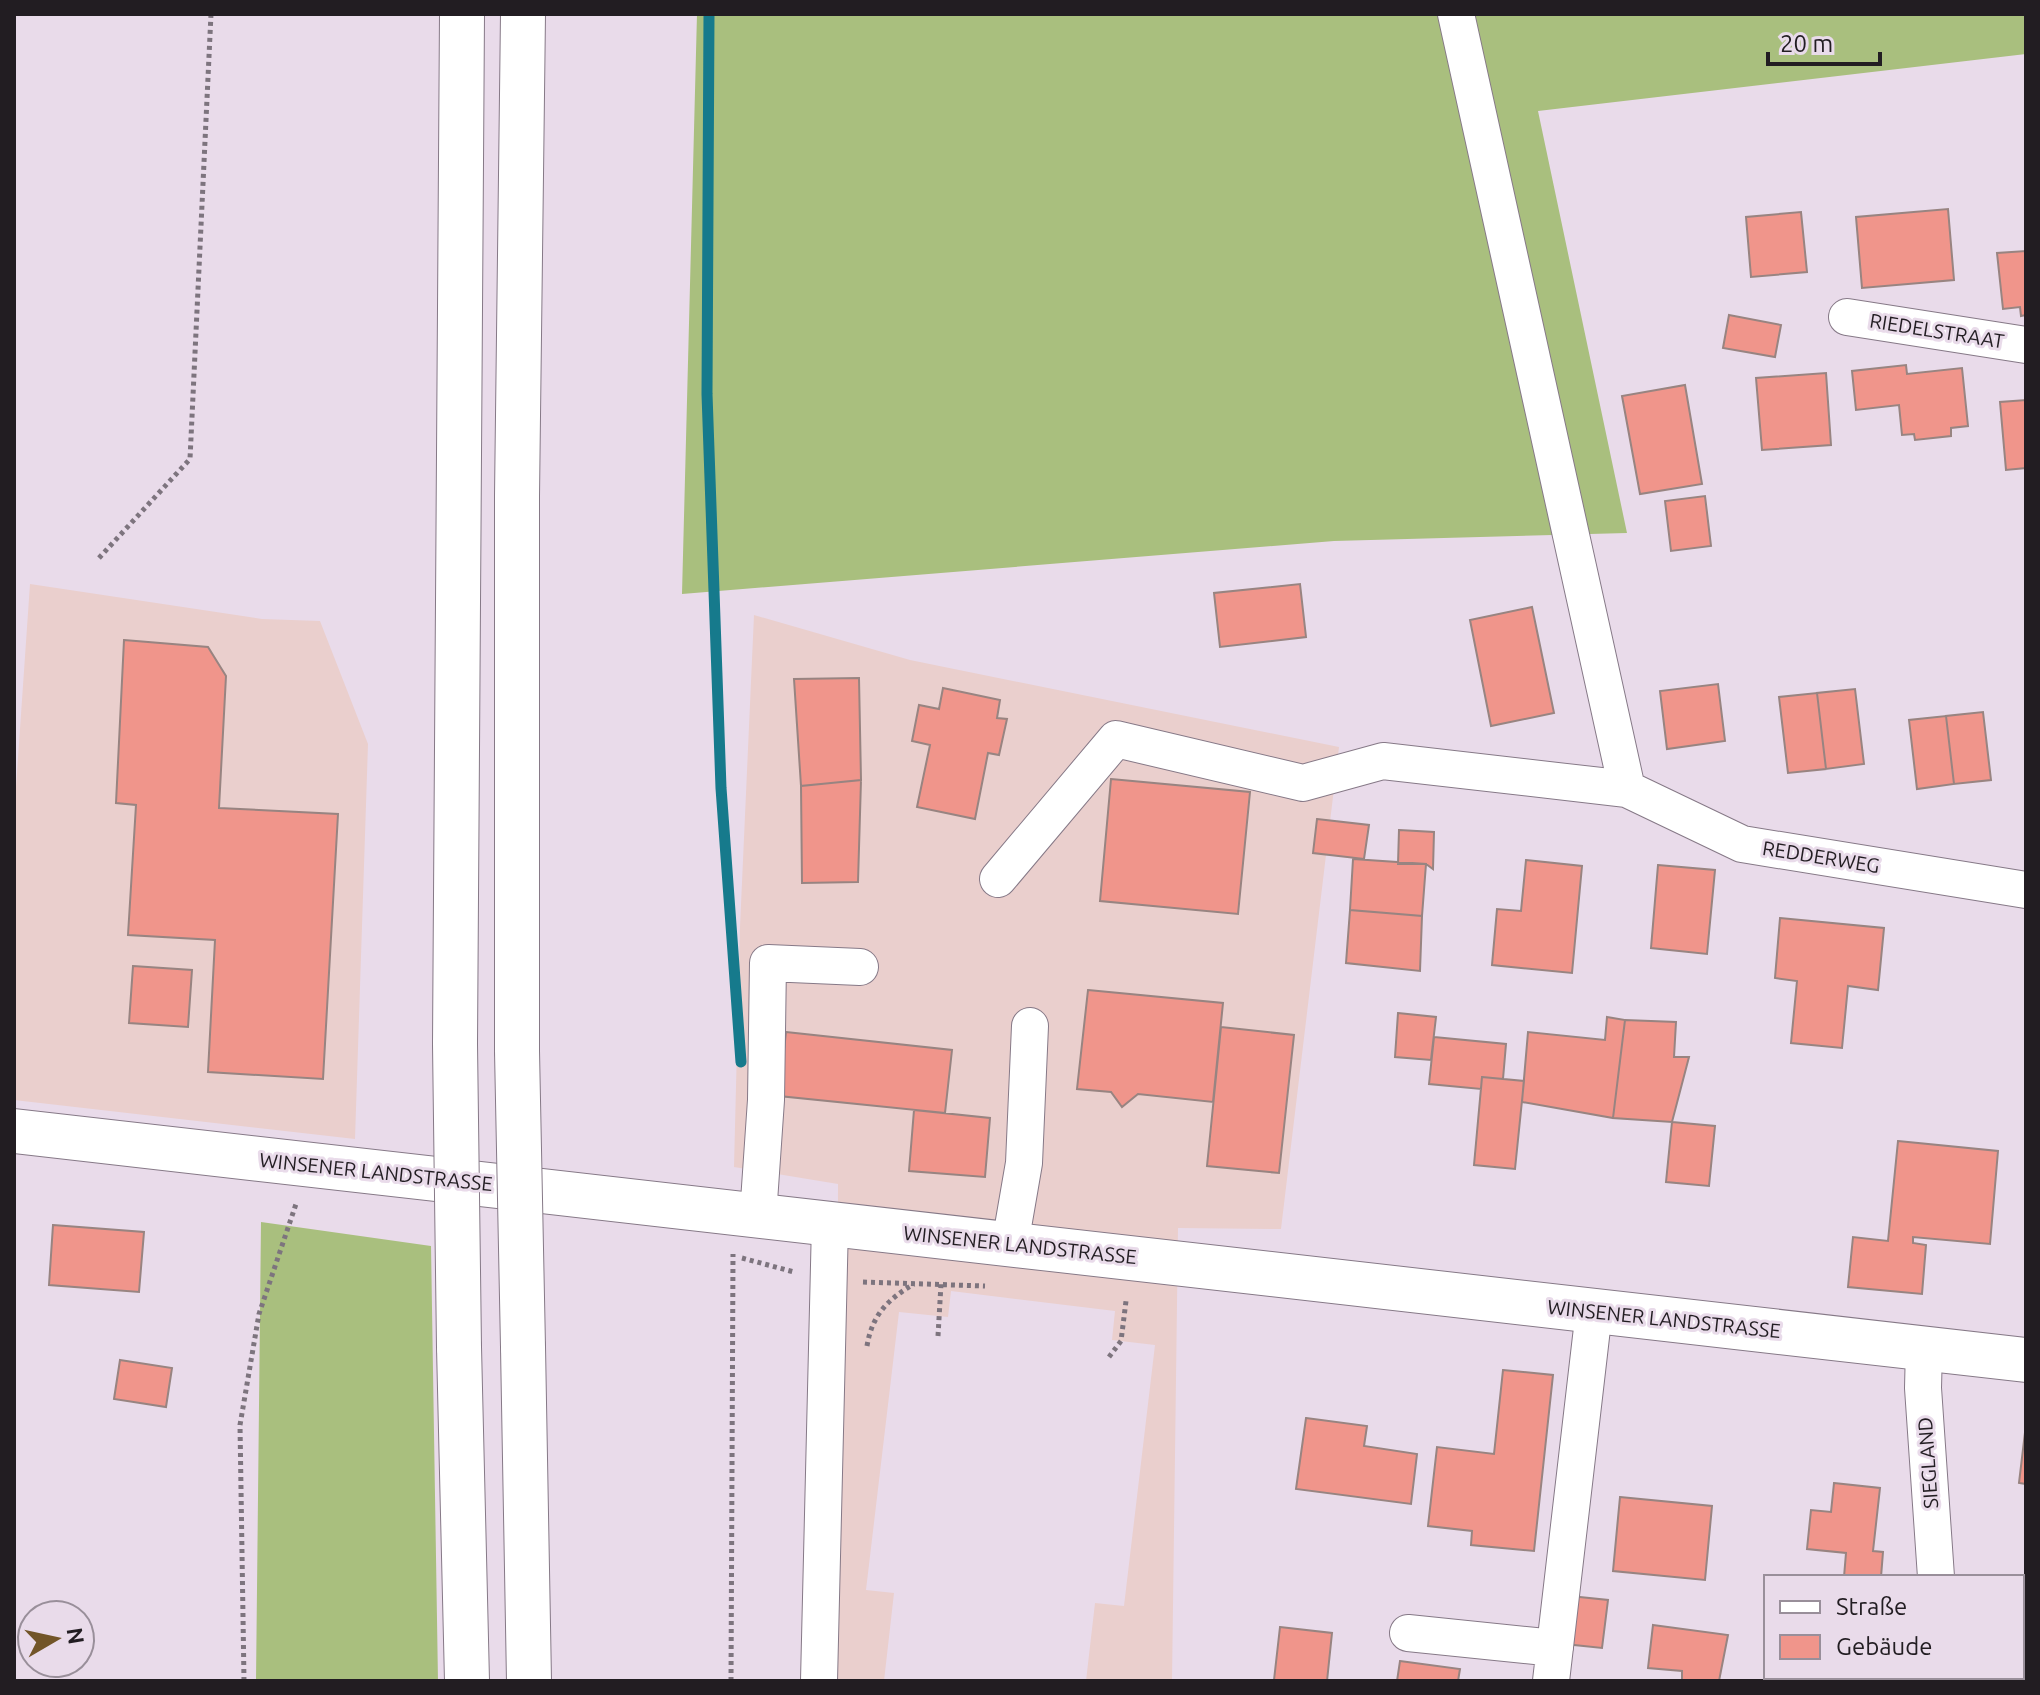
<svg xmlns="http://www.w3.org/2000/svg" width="2040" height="1695" viewBox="0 0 2040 1695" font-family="Ubuntu,sans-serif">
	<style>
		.commercial { fill: #eacfcd }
		.grass { fill: #a9bf7e }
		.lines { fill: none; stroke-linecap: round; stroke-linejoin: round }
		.stream { stroke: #167a8c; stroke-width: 11 }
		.building { fill: #f0958b; stroke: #988481; stroke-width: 2 }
		.minor-casing { stroke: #867987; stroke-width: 38 }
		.major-casing { stroke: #867987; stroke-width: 46 }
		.highway-casing { stroke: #867987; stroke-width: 46 }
		.path { stroke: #7d747e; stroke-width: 5; stroke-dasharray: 4 4; stroke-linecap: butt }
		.minor { stroke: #fff; stroke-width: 36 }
		.major { stroke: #fff; stroke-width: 44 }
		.highway { stroke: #fff; stroke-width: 44 }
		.highway-bridge-casing { stroke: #867987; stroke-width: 46; stroke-linecap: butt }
		.highway-bridge { stroke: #fff; stroke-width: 44 }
		.labels { text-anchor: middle; stroke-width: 6; stroke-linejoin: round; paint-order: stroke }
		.street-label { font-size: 20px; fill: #221d22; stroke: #e9dbea }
	</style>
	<rect width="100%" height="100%" fill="#e9dbea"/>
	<path class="commercial" d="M30 584 262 619 320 621 368 744 355 1139 14 1100V816Z
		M754 615 910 660 1339 747 1281 1229 1178 1228 1172 1681H1086L1095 1603 1124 1606 1155 1345 1112 1340 1115 1311 951 1291 948 1317 899 1312 866 1590 894 1593 884 1681H837L838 1184 734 1167 740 927Z"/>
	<path class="grass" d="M697 14H2026V54L1538 111 1627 533 1334 541 682 594Z
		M261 1222 431 1246 438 1681H256Z"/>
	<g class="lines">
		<path class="stream" d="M709 14 707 394 721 788 741 1062"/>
	</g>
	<path class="building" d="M1948 209 1954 280 1862 288 1856 217Z
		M1801 212 1807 272 1751 277 1746 217Z
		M2026 251V315L2021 316 2020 307 2003 309 1997 253Z
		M1729 315 1781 325 1775 357 1723 348Z
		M1906 365 1907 374 1962 368 1968 426 1951 428V436L1915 440 1914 434 1902 435 1899 405 1856 410 1852 371Z
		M1826 373 1831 445 1762 450 1756 378Z
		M1685 385 1702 484 1640 494 1622 396Z
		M2026 400V468L2006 470 2000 402Z
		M1705 496 1711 546 1671 551 1665 501Z
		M1300 584 1306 637 1220 647 1214 593Z
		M1532 607 1554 713 1491 726 1470 620Z
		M124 640 208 647 226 676 219 808 338 814 323 1079 208 1072 215 940 128 935 136 805 116 803Z
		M859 678 861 780 801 786 794 679Z
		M1718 684 1725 741 1667 749 1660 691Z
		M943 688 1000 700 997 718 1007 719 999 755 988 753 975 819 917 807 930 745 912 741 919 705 939 709Z
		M1855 689 1864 764 1826 769 1817 693Z
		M1817 693 1826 769 1788 773 1779 697Z
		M1983 712 1991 780 1954 784 1946 716Z
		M1946 716 1954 784 1917 789 1909 720Z
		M1111 779 1250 792 1238 914 1100 901Z
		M861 780 858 882 802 883 801 786Z
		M1317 819 1369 825 1364 859 1313 853Z
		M1399 830 1434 832 1433 869 1426 864H1398Z
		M1353 859 1426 864 1422 916 1350 910Z
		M1526 860 1582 866 1572 973 1492 965 1497 909 1521 911Z
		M1658 865 1715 870 1707 954 1651 948Z
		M1350 910 1422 916 1420 971 1346 963Z
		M1780 918 1884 928 1878 990 1848 986 1842 1048 1791 1043 1797 981 1775 978Z
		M133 966 192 970 188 1027 129 1023Z
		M1088 990 1223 1003 1213 1102 1138 1094 1122 1107 1111 1092 1077 1089Z
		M1398 1013 1436 1017 1431 1060 1395 1057Z
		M1607 1017 1625 1020 1613 1118 1522 1102 1528 1032 1605 1040Z
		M1625 1020 1676 1022 1674 1057H1689L1672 1122 1613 1118Z
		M1221 1027 1294 1035 1279 1173 1207 1166Z
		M786 1032 952 1050 945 1113 779 1096Z
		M1434 1037 1506 1044 1503 1079 1482 1077 1481 1089 1429 1084Z
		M1482 1077 1524 1081 1515 1169 1474 1165Z
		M914 1110 990 1118 985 1177 909 1171Z
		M1672 1122 1715 1126 1709 1186 1666 1182Z
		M1898 1141 1998 1151 1990 1244 1913 1237V1243L1926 1245 1922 1294 1848 1287 1853 1237 1888 1241Z
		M53 1225 144 1232 139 1292 49 1285Z
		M120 1360 172 1368 166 1407 114 1399Z
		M1503 1370 1553 1375 1534 1551 1471 1545 1472 1531 1428 1526 1437 1447 1494 1454Z
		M1306 1418 1367 1426 1364 1446 1417 1454 1411 1504 1296 1489Z
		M2026 1424V1484L2019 1483Z
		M1834 1483 1880 1488 1873 1551 1883 1552 1881 1577H1844L1846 1553 1807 1549 1811 1510 1831 1512Z
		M1620 1497 1712 1506 1705 1580 1613 1571Z
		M1570 1596 1608 1600 1602 1648 1565 1644Z
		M1653 1625 1728 1635 1719 1681H1682V1671L1648 1668Z
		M1280 1627 1332 1633 1327 1681 1274 1680Z
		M1400 1661 1460 1669 1458 1681H1397Z"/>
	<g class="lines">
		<defs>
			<path id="minor" d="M1847 317 2026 345
				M1627 789 1742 844 2026 890
				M998 879 1116 739 1303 783 1383 761 1627 789 1456 14
				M758 1216 766 1100 768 963 860 967
				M1010 1244 1024 1163 1030 1026
				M1924 1348 1923 1388 1936 1577
				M1408 1633 1555 1648
				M1943 1677V1681
				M819 1681 830 1224
				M1551 1681 1594 1311"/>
			<path id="major" d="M14 1131 2026 1360"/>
			<path id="highway" d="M455 1044 462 14
				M517 1051V496L523 14
				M459 1347 467 1681
				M523 1347 529 1681"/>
		</defs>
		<use href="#minor" class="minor-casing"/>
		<use href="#major" class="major-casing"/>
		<use href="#highway" class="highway-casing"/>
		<path class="path" d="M99 558 190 459 211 14
			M742 1258 794 1272
			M863 1282 985 1286
			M938 1336 941 1284
			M867 1346C872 1315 888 1299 914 1284
			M1109 1357 1121 1341 1126 1301
			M244 1681 240 1425 259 1314 296 1204
			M731 1681 733 1254"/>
		<use href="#minor" class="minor"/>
		<use href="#major" class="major"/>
		<use href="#highway" class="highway"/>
		<defs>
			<path id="highway-bridge" d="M455 1044 459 1347
				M517 1051 523 1347"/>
		</defs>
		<use href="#highway-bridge" class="highway-bridge-casing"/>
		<use href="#highway-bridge" class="highway-bridge"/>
	</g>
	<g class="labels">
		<g class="street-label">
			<text transform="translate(1937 331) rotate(9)" y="7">RIEDELSTRAAT</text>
			<text transform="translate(1821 857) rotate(9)" y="7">REDDERWEG</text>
			<text transform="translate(376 1172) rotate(6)" y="7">WINSENER LANDSTRASSE</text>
			<text transform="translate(1020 1245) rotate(6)" y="7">WINSENER LANDSTRASSE</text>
			<text transform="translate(1664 1319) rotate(6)" y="7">WINSENER LANDSTRASSE</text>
			<text transform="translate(1928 1463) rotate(-94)" y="7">SIEGLAND</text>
		</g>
	</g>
	<rect width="2040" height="1695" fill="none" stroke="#221d22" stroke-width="32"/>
	<rect x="1764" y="1575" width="260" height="104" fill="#e9dbea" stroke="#998f9a" stroke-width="2"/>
	<rect x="1780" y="1601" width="40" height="12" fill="#ffffff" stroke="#998f9a" stroke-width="2"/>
	<text x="1836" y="1615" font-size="24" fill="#221d22">Straße</text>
	<rect x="1780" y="1635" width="40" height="24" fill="#f0958b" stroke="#998f9a" stroke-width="2"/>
	<text x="1836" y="1655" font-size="24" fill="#221d22">Gebäude</text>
	<g transform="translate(56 1639) rotate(81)"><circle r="38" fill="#e9dbea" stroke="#998f9a" stroke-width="2"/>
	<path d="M0-6L14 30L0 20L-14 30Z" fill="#725528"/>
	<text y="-12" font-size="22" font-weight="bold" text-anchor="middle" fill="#221d22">N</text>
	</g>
	<path d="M1768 52v12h112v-12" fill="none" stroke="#221d22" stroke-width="4"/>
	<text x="1780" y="52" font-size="24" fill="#221d22" stroke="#e9dbea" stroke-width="6" paint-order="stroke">20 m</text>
</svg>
